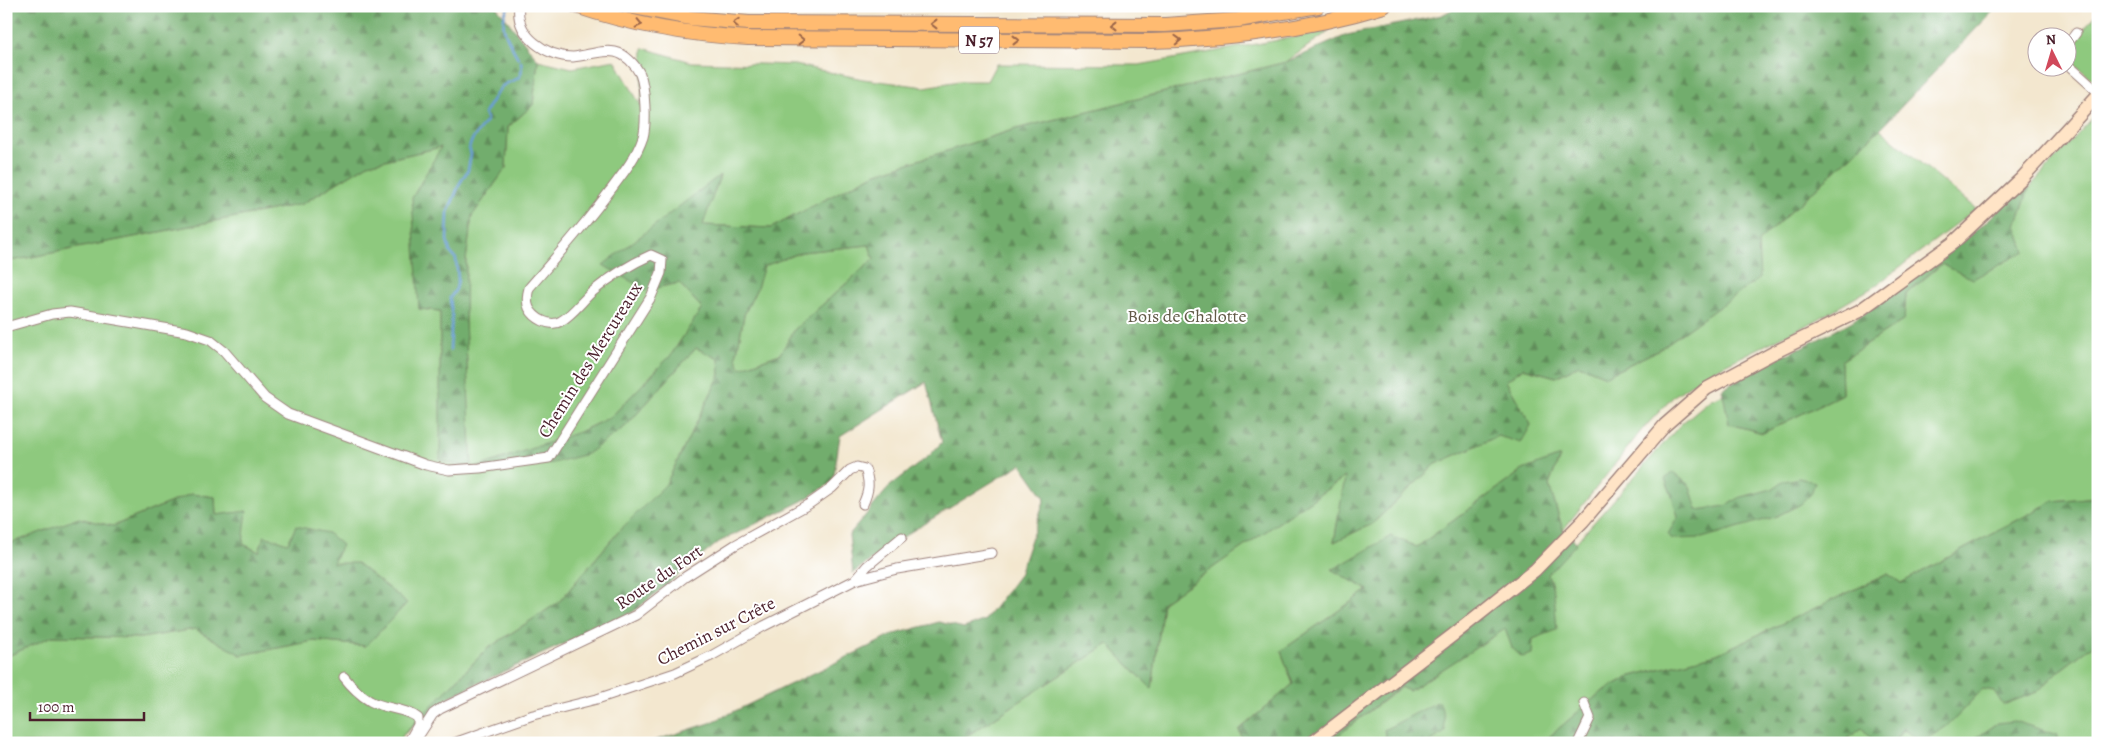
<svg xmlns="http://www.w3.org/2000/svg" width="2104" height="749" viewBox="0 0 2104 749" font-family="Alegreya,serif">
	<style>
		.grass { fill: #8ec97e; stroke: #6c7454 }
		.forest { fill: url(#forest-firs); stroke: #5e664c; fill-rule: evenodd }
		.lines { fill: none; stroke-linecap: round; stroke-linejoin: round }
		.stream { stroke: #699dd5; stroke-width: 2.5 }
		.minor-casing { stroke: #9e837d; stroke-width: 11 }
		.secondary-casing { stroke: #9e837d; stroke-width: 15 }
		.trunk-casing { stroke: #9e837d; stroke-width: 16 }
		.minor { stroke: #fff; stroke-width: 9 }
		.secondary { stroke: #ffe4c6; stroke-width: 12 }
		.trunk { stroke: #ffbb71; stroke-width: 14 }
		.oneway { stroke: #9b654a }
		.labels { text-anchor: middle; stroke-width: 4; stroke-linejoin: round; paint-order: stroke }
		.shield { fill: #fff; stroke: #80626b; stroke-width: 1 }
		.shield-label { font-size: 16px; font-weight: bold; fill: #4a1f2b }
		.park-label { font-size: 18px; fill: #625a48; stroke: #fff }
		.street-label { font-size: 18px; fill: #4a1f2b; stroke: #fff }
	</style>
	<defs>
		<pattern id="forest-firs" width="22" height="20" patternUnits="userSpaceOnUse" patternTransform="scale(1.25)"><rect width="22" height="20" fill="#72ad6d"/><path d="M5 1l3.5 6h-7zM16 11l3.5 6h-7z" fill="#608c5a"/></pattern>
	</defs>
	<rect width="100%" height="100%" fill="#fff"/>
	<filter id="ink" filterUnits="userSpaceOnUse"><feTurbulence type="fractalNoise" baseFrequency=".02" numOctaves="2"/><feDisplacementMap in="SourceGraphic" scale="10" xChannelSelector="R" yChannelSelector="G"/><feConvolveMatrix kernelMatrix="1 2 1 2 8 2 1 2 1" color-interpolation-filters="sRGB"/></filter>
	<filter id="wash" filterUnits="userSpaceOnUse"><feTurbulence type="fractalNoise" baseFrequency=".0096" numOctaves="4" result="noise"/><feDisplacementMap in="SourceGraphic" scale="20" xChannelSelector="R" yChannelSelector="G"/><feGaussianBlur stdDeviation="1.12" result="paint"/><feColorMatrix in="noise" values="0 0 0 0 0 0 0 0 0 0 0 0 0 0 0 0 0 1.4 0 .05"/><feComposite in="paint" operator="in"/></filter>
	<g filter="url(#wash)">
		<rect width="100%" height="100%" fill="#f3e7cf"/>
		<path class="grass" d="M2098 11V84L2067 58 2066 51Z
			M1329 31 1286 62 1016 129 874 174 771 228 702 225 720 176 646 290 679 283 702 308 671 355 611 417 579 432 626 426 696 348 719 359 720 375 666 484 619 531 559 602 487 649 403 735 400 742 6 743V657L52 636 141 638 196 629 241 655 314 641 366 646 333 564 288 543 259 552 243 544 216 515 215 497 191 494 113 526 79 519 6 545V262L302 204 368 164 441 147 419 309 440 311 441 460 471 469 465 320 466 260 472 216 506 168 508 127 533 105 538 60 572 68 615 60 641 106 643 48 692 62 795 65 863 79 925 87 959 81H987L996 64 1139 65Z
			M2098 112V497L2053 501 1901 583 1888 574 1717 654 1628 677 1600 693 1542 743H1428L1445 732 1384 730 1388 743H1328L1401 687 1409 691 1506 628 1533 639 1554 592 1548 574 1681 424 1711 399 1724 394 1729 424 1763 433 1842 394 1841 361 1904 320 1906 294 1942 264 2016 226 2029 188Z
			M1880 129 1976 209 1875 286 1815 321 1712 371 1675 395 1641 431 1563 530 1549 485 1560 457 1523 470 1417 547 1332 569 1368 590 1281 651 1293 684 1239 730 1244 743H956L1108 644 1152 689 1163 602 1346 476 1334 542 1372 524 1436 464 1498 436 1531 425 1506 381 1523 368 1556 377 1579 365 1606 376 1658 350 1759 278 1758 242Z
			M869 245 874 259 795 329 780 354 740 368 736 357 744 315 757 288 763 266 802 252Z
			M2098 641V743H2056L2057 735 1998 723 1969 743H1894L1904 730 1947 726 1983 688 2037 692 2059 671Z
			M1862 728 1875 743H1842L1843 741Z"/>
		<path class="forest" d="M6 6H496L538 60 533 105 508 127 506 168 472 216 466 260 465 320 472 469 579 432 611 417 671 355 702 308 679 283 646 290 603 265 720 175 703 225 771 228 874 174 1016 129 1286 62 1347 35 1442 15 1459 6H1998L1880 129 1758 242 1760 278 1658 350 1606 376 1579 365 1556 377 1523 368 1506 381 1531 425 1521 443 1498 436 1436 464 1372 524 1334 542 1345 477 1163 602 1152 689 1108 644 956 743H647L710 723 895 634 939 622 964 628 985 620 1019 575 1045 498 1021 464 909 533 853 573 849 535 890 486 930 455 942 442 926 382 840 436 833 482 802 501 719 542 633 612 451 696 403 735 487 649 559 602 619 531 666 484 720 375 719 359 696 348 626 426 587 454 553 463 471 469 440 460V311L419 309 412 198 441 147 368 164 302 204 6 262ZM869 245 874 259 795 329 780 354 740 368 736 357 744 315 757 288 764 266 802 252Z
			M2029 188 2016 226 2025 251 1973 279 1941 264 1906 294 1904 320 1841 361 1842 394 1763 433 1729 424 1722 389C1768 358 1824 342 1869 310 1907 284 1943 256 1979 228 1997 213 2007 198 2029 188Z
			M1560 456 1549 485 1563 530 1577 543 1548 574 1554 592 1557 630 1533 639 1532 654 1522 657 1512 648 1505 629 1409 691 1400 687 1328 743H1244L1239 730 1293 684 1281 651 1368 590 1332 570 1391 536 1417 547 1523 470Z
			M1673 472 1690 486 1697 510 1726 506 1738 498 1772 489 1784 481 1799 478 1815 482 1811 494 1801 504 1775 517 1702 538 1672 539 1668 534 1678 517 1671 493 1665 479Z
			M191 494 215 497 216 515 247 511 243 544 259 552 264 536 288 543 296 526 328 533 342 545 333 563H357L407 603 366 646 314 641 241 655 195 629 141 638 52 636 6 657V545L79 518 113 526Z
			M2098 497V641L2059 671 2037 692 2003 705 1994 691 1983 689 1947 726 1922 742 1904 730 1894 743H1875L1862 728 1842 743H1542L1600 693 1628 677 1717 654 1888 574 1901 583 2053 501Z
			M1439 701 1444 716 1445 732 1428 743H1388L1384 730Z
			M2014 721 2058 735 2056 743H1969L1998 723Z"/>
		<g class="lines">
			<path class="stream" d="M509 6C496 25 509 41 518 58
				M450 350 452 315 450 298 456 289 458 279 456 259 450 252 447 240 448 212 460 183 468 170 471 154 469 148 472 140 486 121 487 119 484 114C487 108 498 91 501 87 511 78 525 83 521 62"/>
		</g>
	</g>
	<g filter="url(#ink)">
		<g class="lines">
			<defs>
				<path id="minor" d="M2066 46 2076 33
					M2066 63 2098 92
					M6 327 52 314 70 312 187 332 210 340 224 351 265 398 288 414 426 465 449 470 480 468 549 458 651 297 661 273 662 260 651 255C631 264 609 278 592 292 582 301 572 315 561 321 550 328 534 318 529 308 526 301 527 295 529 288 556 257 584 226 609 192 622 175 636 158 643 137 647 123 645 87 640 74 635 64 625 54 615 52 601 49 587 56 573 57 547 57 515 36 519 6
					M855 580 867 566 902 537
					M344 677C351 686 360 695 370 701 385 709 405 708 418 718V725L408 743
					M414 743 433 714 440 709 636 615 685 577 735 545 809 504 832 488 850 470 857 467 865 469C870 483 869 491 863 504
					M454 743 533 715 597 699 675 673 711 656 764 626 855 580 897 569 992 553
					M1578 743 1590 718 1584 703"/>
				<path id="secondary" d="M1312 743 1453 635 1535 570 1583 521 1665 425 1706 389 1773 353 1859 311 1953 243 2021 179 2098 95"/>
				<path id="trunk" d="M576 6C632 25 689 35 748 38L1151 41C1230 39 1308 29 1384 6
					M628 6 690 18 749 23 1165 25 1238 20 1318 6"/>
			</defs>
			<use href="#minor" class="minor-casing"/>
			<use href="#secondary" class="secondary-casing"/>
			<use href="#trunk" class="trunk-casing"/>
			<use href="#minor" class="minor"/>
			<use href="#secondary" class="secondary"/>
			<use href="#trunk" class="trunk"/>
		</g>
		<defs><path id="oneway-chevron" d="M-2-3.5L2.5 0L-2 3.5" fill="none" stroke-width="1.6" stroke-linecap="round" stroke-linejoin="round" transform="scale(1.25)"/></defs>
		<g class="oneway">
			<use href="#oneway-chevron" transform="translate(736 23) rotate(-177)"/>
			<use href="#oneway-chevron" transform="translate(639 24) rotate(13)"/>
			<use href="#oneway-chevron" transform="translate(934 24) rotate(-180)"/>
			<use href="#oneway-chevron" transform="translate(1114 25) rotate(-180)"/>
			<use href="#oneway-chevron" transform="translate(801 40) rotate(1)"/>
			<use href="#oneway-chevron" transform="translate(1016 40)"/>
			<use href="#oneway-chevron" transform="translate(1178 40) rotate(-2)"/>
		</g>
	</g>
	<g class="labels">
		<rect class="shield" x="959" y="26.5" width="40" height="27" rx="4"/>
		<g class="shield-label">
			<text x="979" y="46">N 57</text>
		</g>
		<g class="park-label">
			<text x="1187" y="322">Bois de Chalotte</text>
		</g>
		<g class="street-label">
			<text transform="translate(590 360) rotate(-58)" y="6">Chemin des Mercureaux</text>
			<text transform="translate(659 577) rotate(-34)" y="6">Route du Fort</text>
			<text transform="translate(716 631) rotate(-27)" y="6">Chemin sur Crête</text>
		</g>
	</g>
	<rect width="2104" height="749" fill="none" stroke="#fff" stroke-width="25"/>
	<g transform="translate(2052 52) rotate(355)"><circle r="24" fill="#ffffff" stroke="#b7a5aa"/>
	<path d="M0-4L9 19L0 12L-9 19Z" fill="#d1495b"/>
	<text y="-8" font-size="14" font-weight="bold" text-anchor="middle" fill="#4a1f2b">N</text>
	</g>
	<path d="M30 712v8h114v-8" fill="none" stroke="#4a1f2b" stroke-width="2.5"/>
	<text x="38" y="712" font-size="15" fill="#4a1f2b" stroke="#ffffff" stroke-width="4" paint-order="stroke">100 m</text>
</svg>
